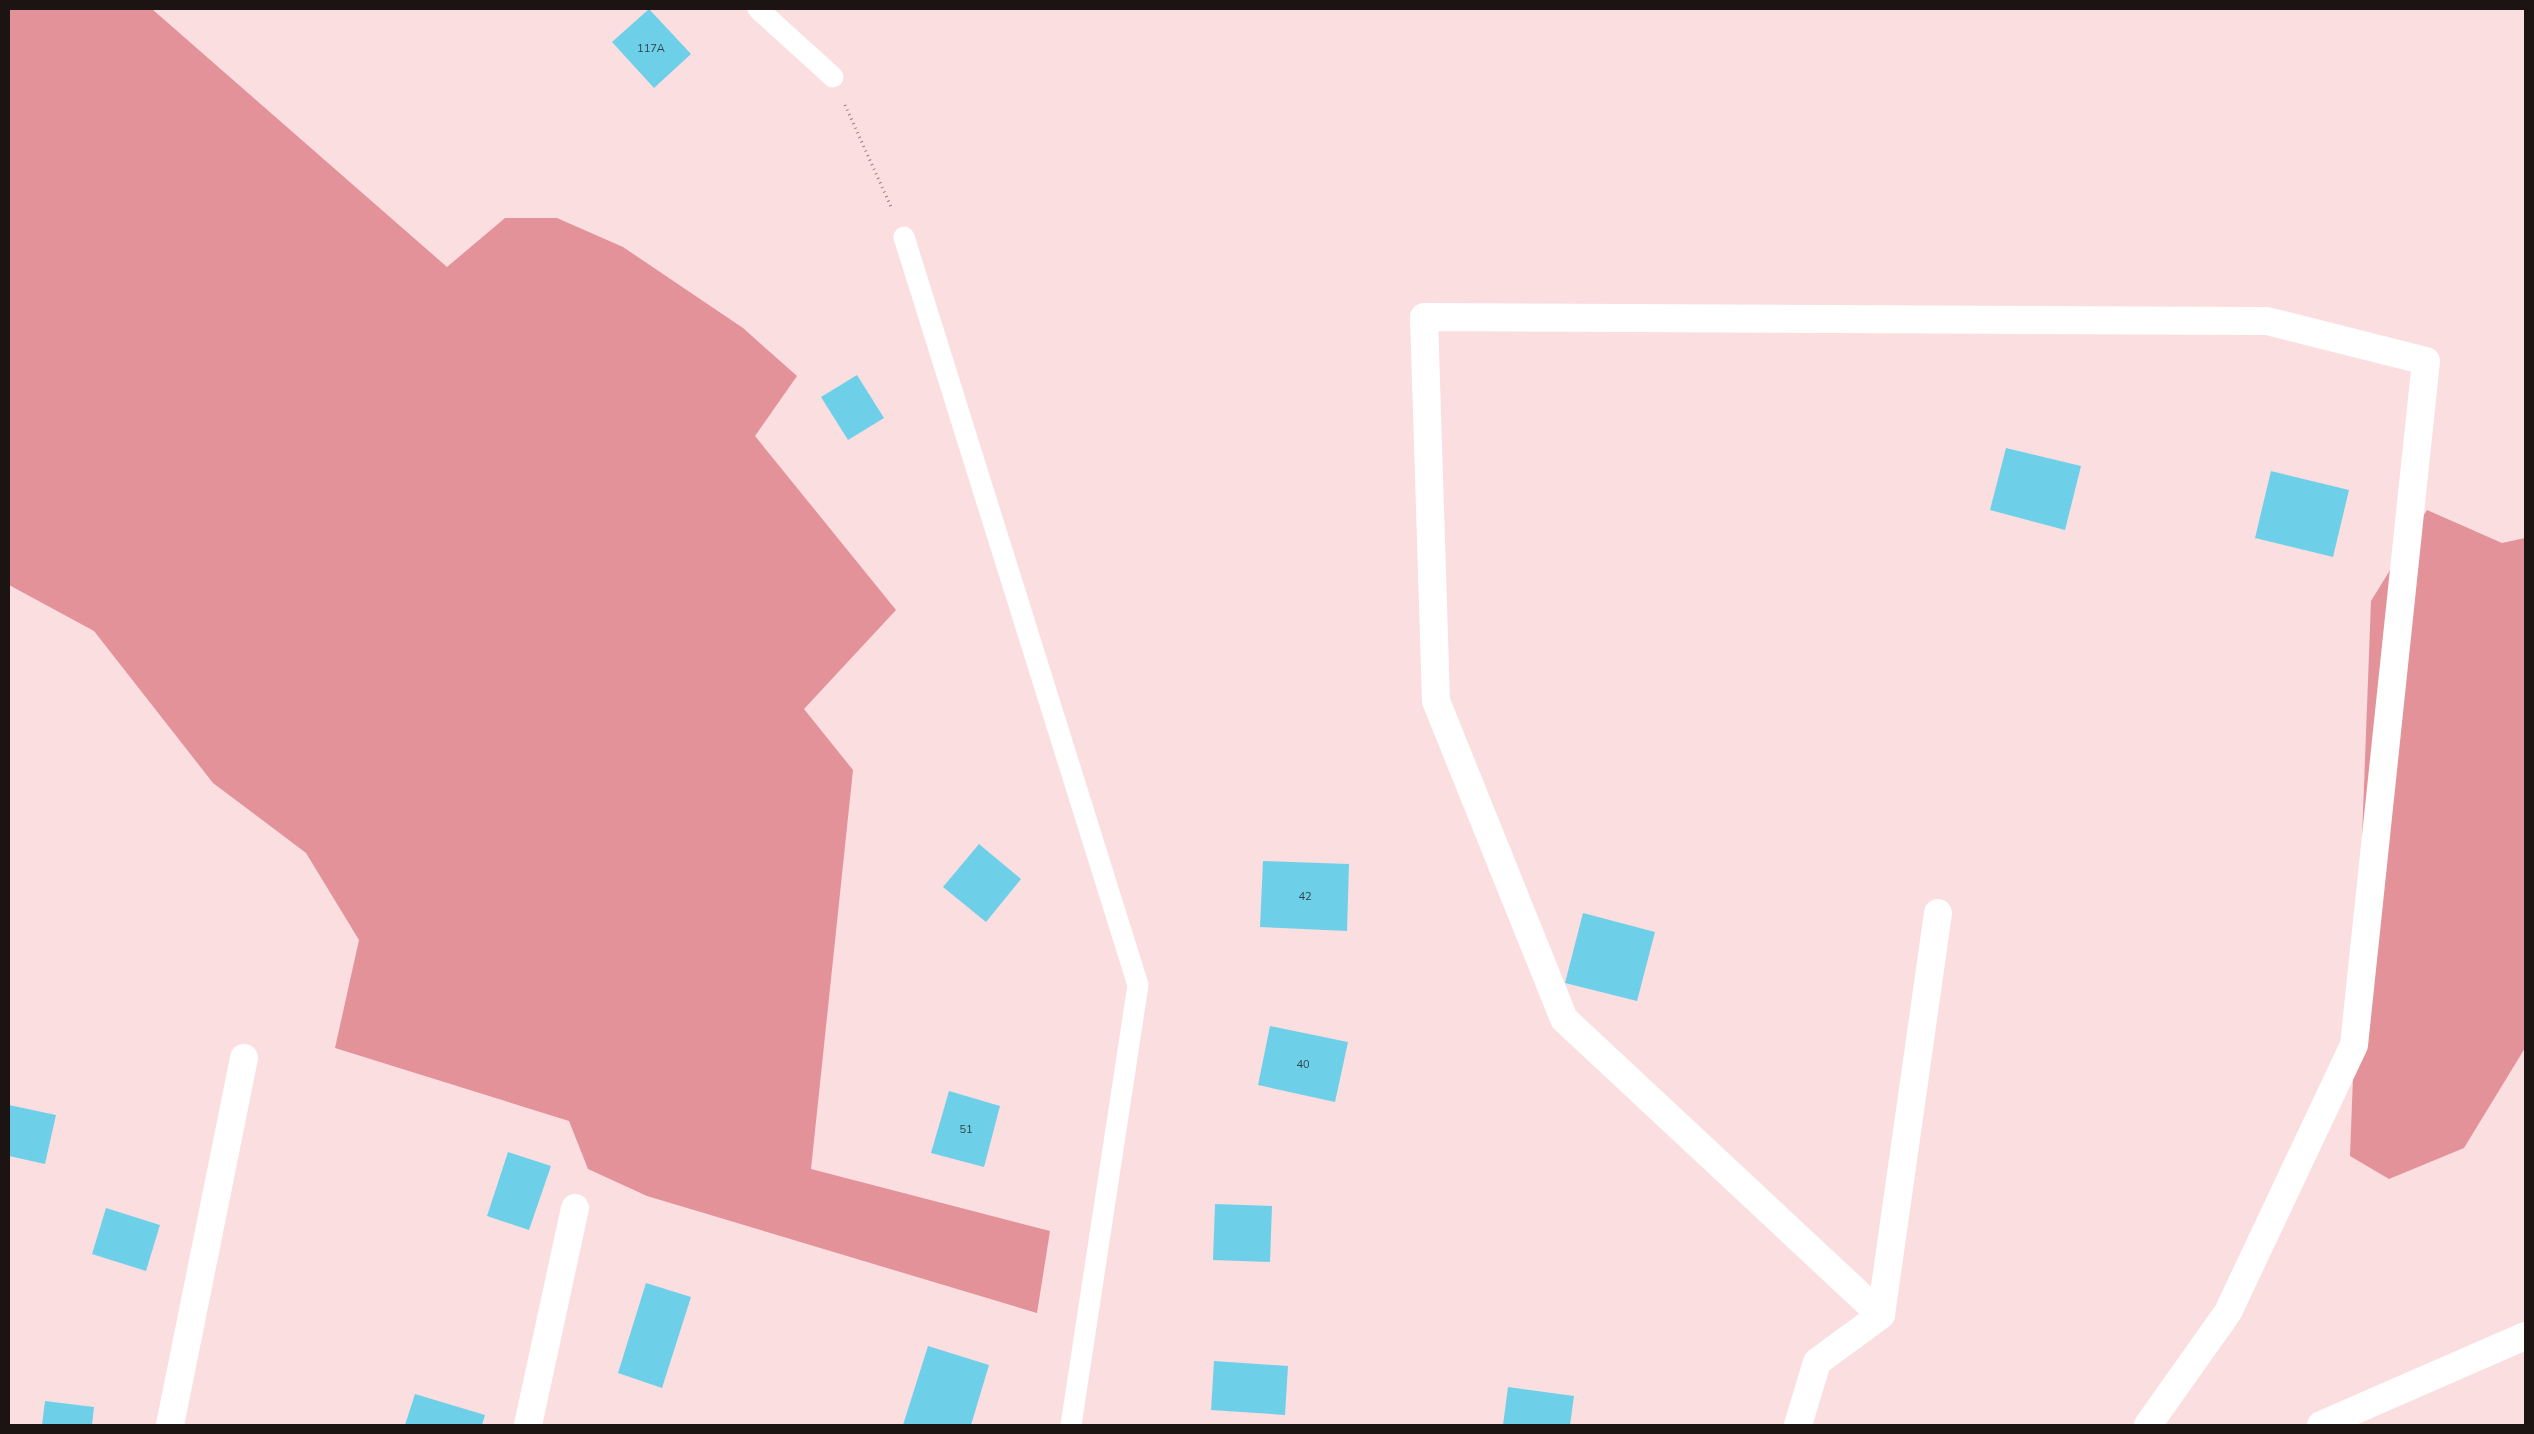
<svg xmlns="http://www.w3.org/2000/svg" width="2534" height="1434" viewBox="0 0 2534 1434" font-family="Mulish,sans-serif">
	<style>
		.forest { fill: #e3929a }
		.building { fill: #6dd0e8 }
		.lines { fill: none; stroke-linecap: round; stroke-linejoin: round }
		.path { stroke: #927f80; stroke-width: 3; stroke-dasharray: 1 4; stroke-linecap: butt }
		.service { stroke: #fff; stroke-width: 21 }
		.minor { stroke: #fff; stroke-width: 28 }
		.labels { text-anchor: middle; stroke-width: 4; stroke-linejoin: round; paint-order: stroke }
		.number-label { font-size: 11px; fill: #304248 }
	</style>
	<rect width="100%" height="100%" fill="#fbdee0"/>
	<path class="forest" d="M9 9H152L447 267 505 218H557L623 247 743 328 797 376 755 436 896 610 804 709 853 770 811 1169 1050 1231 1037 1313 647 1196 588 1169 569 1121 335 1048 359 940 306 853 213 783 94 631 9 585Z
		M2427 510 2502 543 2525 538V1048L2464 1148 2389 1179 2350 1156 2371 601Z"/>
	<path class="building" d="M649 9 691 54 654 88 612 42Z
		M857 375 884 418 848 440 821 397Z
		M2006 448 2081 466 2065 530 1990 510Z
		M2271 471 2349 490 2333 557 2255 538Z
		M979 844 1021 879 986 922 943 887Z
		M1263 861 1349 864 1347 931 1260 927Z
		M1583 913 1655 932 1637 1001 1565 983Z
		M1270 1026 1348 1042 1335 1102 1258 1085Z
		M949 1091 1000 1106 984 1167 931 1153Z
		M9 1105 56 1115 45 1164 9 1156Z
		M508 1152 551 1166 529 1230 487 1216Z
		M1215 1204 1272 1206 1270 1262 1213 1260Z
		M106 1208 160 1225 146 1271 92 1254Z
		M646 1283 691 1297 662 1388 618 1373Z
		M928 1346 989 1365 971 1425H903Z
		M1214 1361 1288 1366 1285 1415 1211 1410Z
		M1508 1387 1574 1396 1570 1425H1503Z
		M415 1394 485 1415 482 1425H405Z
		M45 1401 94 1407 92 1425H42Z"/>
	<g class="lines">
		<path class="path" d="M845 105 892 209"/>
		<path class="service" d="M758 9 833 77
			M904 237 1138 985 1071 1425"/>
		<path class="minor" d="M1881 1315 1564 1019 1436 701 1424 317 2267 321 2426 361 2354 1045 2228 1312 2148 1425
			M170 1425 244 1058
			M528 1425 575 1208
			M1798 1425 1817 1362 1881 1315 1938 913
			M2321 1425 2525 1336"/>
	</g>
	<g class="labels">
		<g class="number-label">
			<text x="651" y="52">117А</text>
			<text x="1305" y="900">42</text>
			<text x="1303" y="1068">40</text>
			<text x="966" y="1133">51</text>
		</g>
	</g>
	<rect width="2534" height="1434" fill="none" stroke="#1c1313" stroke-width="20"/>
</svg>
